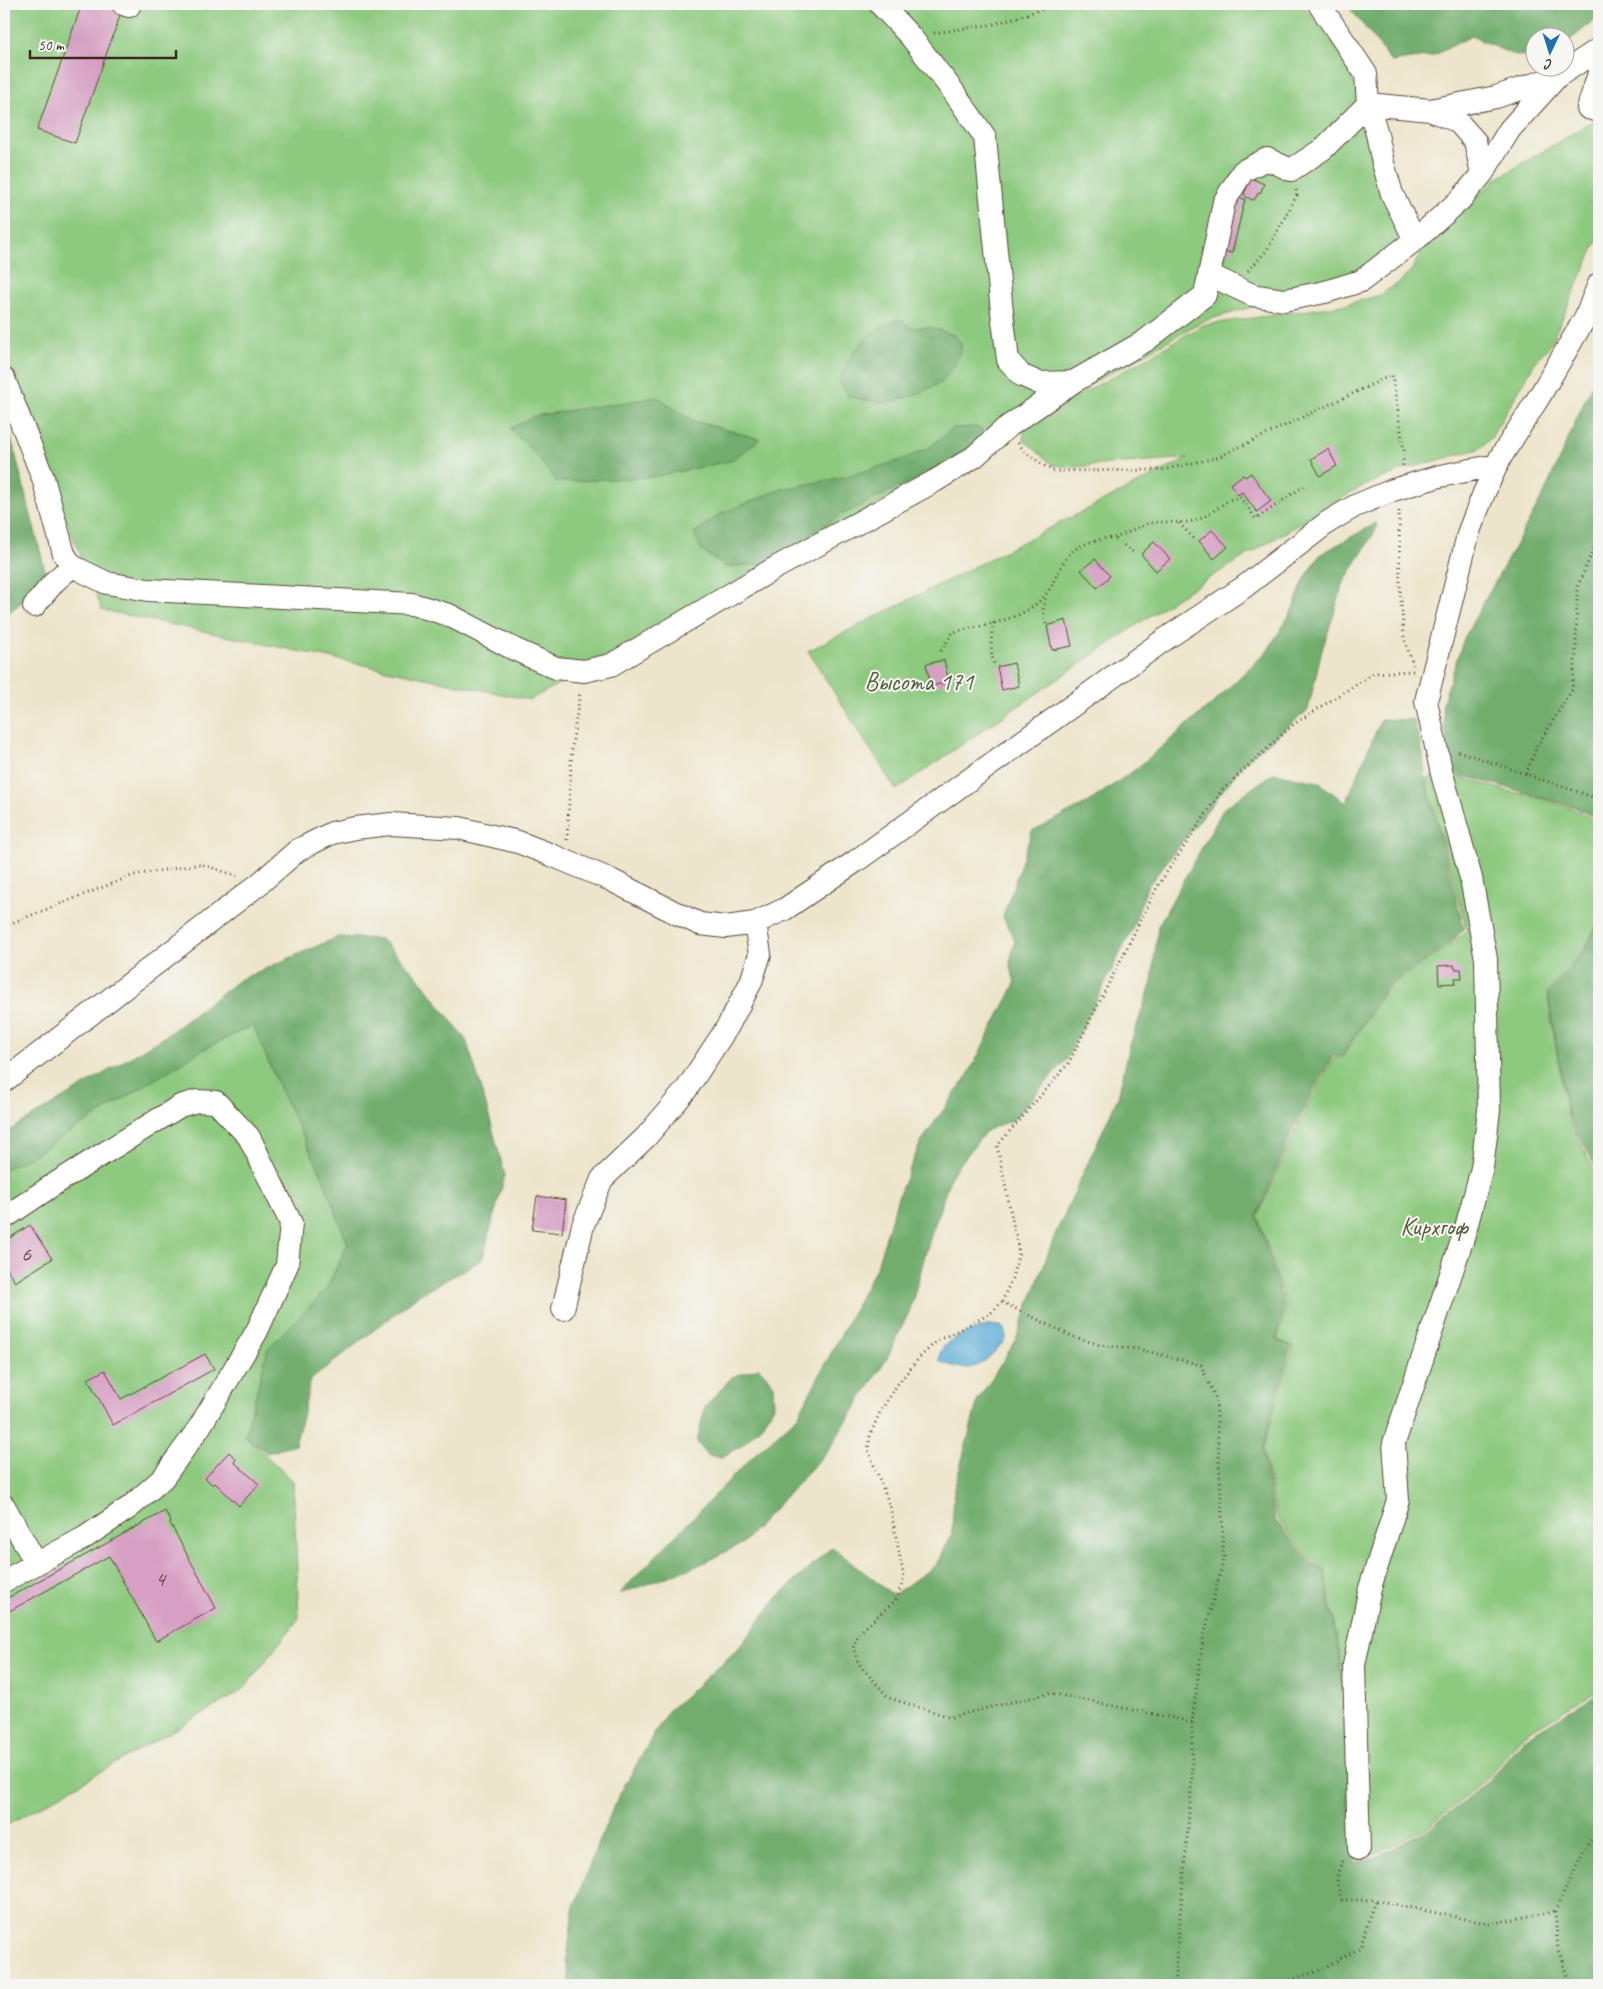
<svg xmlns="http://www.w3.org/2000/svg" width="1603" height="1989" viewBox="0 0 1603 1989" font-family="Caveat,sans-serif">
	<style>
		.green { fill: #8dc97f; stroke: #647a4e }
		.forest { fill: #72ad6e; stroke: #566c46 }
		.water { fill: #5aacd5; stroke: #4a6b7a }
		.building { fill: #d69fc3 }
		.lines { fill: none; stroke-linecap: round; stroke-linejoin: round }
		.minor-casing { stroke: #564638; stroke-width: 24 }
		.path { stroke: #564638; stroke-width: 3; stroke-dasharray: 1 4; stroke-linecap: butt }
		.minor { stroke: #fff; stroke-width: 22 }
		.labels { text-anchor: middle; stroke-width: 4; stroke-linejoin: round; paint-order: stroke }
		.number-label { font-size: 22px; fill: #624747 }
		.park-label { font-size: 25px; fill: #545a3b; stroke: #f6f6f2 }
	</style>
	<rect width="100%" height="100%" fill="#f6f6f2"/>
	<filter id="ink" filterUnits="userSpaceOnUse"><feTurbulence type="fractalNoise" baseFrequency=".02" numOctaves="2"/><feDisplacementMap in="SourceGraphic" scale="10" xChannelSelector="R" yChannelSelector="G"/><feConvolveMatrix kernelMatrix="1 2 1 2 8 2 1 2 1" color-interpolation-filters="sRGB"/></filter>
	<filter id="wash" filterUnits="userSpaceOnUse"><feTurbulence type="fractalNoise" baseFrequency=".0096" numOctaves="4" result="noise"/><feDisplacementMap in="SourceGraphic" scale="20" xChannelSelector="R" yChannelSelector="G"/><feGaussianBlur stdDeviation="1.12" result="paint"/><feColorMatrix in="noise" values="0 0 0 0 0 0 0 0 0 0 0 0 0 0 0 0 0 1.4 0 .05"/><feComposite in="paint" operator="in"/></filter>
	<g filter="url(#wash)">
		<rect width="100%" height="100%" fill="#ede5cb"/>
		<path class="green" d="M4 4H1302L1342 54 1401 202 1398 239 1376 270 1201 322 530 700 102 610 4 363Z
			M1599 118V237L1549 347 1537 359 1491 438 1479 449 1402 470 1359 488 1176 598 896 790 808 651 1188 458 1074 467 1053 465 1024 440 1023 426 1145 359 1203 325 1344 305 1380 295 1400 282 1413 268 1428 238 1457 215 1496 179Z
			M1442 774H1451L1507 791 1543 799 1571 808 1599 823V922L1584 949 1547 993 1567 1115 1594 1171 1599 1167V1690L1520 1737 1487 1779 1430 1826 1373 1855 1355 1859 1343 1673 1325 1569 1315 1565 1277 1519 1263 1449 1293 1346 1277 1340 1285 1310V1303L1258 1216 1295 1130 1334 1057 1341 1059 1388 987 1453 943 1467 931 1426 779Z
			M253 1024 281 1092 321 1173 348 1244 326 1290 268 1348 245 1436 293 1481 299 1618 242 1691 4 1827V1170L35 1154 200 1051Z"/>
		<path class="forest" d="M1346 4H1599V17L1566 43V38H1536L1535 55 1516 56 1471 36 1433 56 1391 62 1373 37Z
			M900 319 911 328 930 327 954 335 961 343V349L955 364 941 383 918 394 886 403 849 397 839 381C852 350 867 329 900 319Z
			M1599 368V820L1572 806 1451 772 1442 705 1464 638 1544 494Z
			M658 397 691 420 760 439 730 461 652 477 557 482 535 454 510 429 534 416Z
			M4 410 48 582 4 616Z
			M975 427 982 430 984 437 972 452 843 514 763 564 726 567 702 551 694 533 722 513 782 489 844 477 899 461 930 447 953 428Z
			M1376 523 1377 528 1344 582 1321 653 1308 710 1245 762 1147 887 1132 930 1066 1060 1014 1119 987 1130 951 1175 927 1248 910 1310 886 1360 829 1449 743 1543 697 1566 619 1594 752 1457 798 1416 877 1266 898 1197 921 1142 968 1075 1015 984 1010 962 1015 940 1003 917 1032 831 1086 804 1136 769 1212 704 1268 650 1292 611 1305 578 1321 554Z
			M1381 719 1414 720 1423 755 1425 779 1464 929 1452 942 1387 986 1341 1057 1333 1055 1293 1129 1257 1216 1283 1303V1310L1276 1340 1291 1346 1262 1449 1275 1520 1314 1566 1324 1570 1342 1673 1353 1862 1374 1858 1431 1828 1488 1782 1522 1740 1599 1694V1985H570L567 1960 573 1909 598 1843 618 1797 667 1712 737 1650 778 1597 832 1547 893 1595 936 1565 952 1535 954 1490 978 1400 1015 1342 1055 1235 1118 1097 1130 1045 1152 982 1158 926 1224 808 1274 773 1318 782 1346 803Z
			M1599 924V1163L1595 1167 1568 1114 1548 994 1585 950Z
			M338 937 381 939 418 977 466 1040 481 1087 505 1175 482 1260 417 1296 311 1380 295 1445 267 1453 245 1436 268 1348 326 1290 348 1244 321 1173 281 1092 253 1025 200 1051 35 1154 4 1170V1134L167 1035 239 980Z
			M759 1368 773 1383 774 1406 763 1424 741 1446 722 1457 707 1455 697 1442 705 1407 732 1377Z"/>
		<path class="water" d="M990 1325 1001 1326 1006 1331V1339C984 1364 974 1377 940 1361 936 1338 974 1331 990 1325Z"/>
		<g id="blocks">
			<path class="building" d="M82 4H113L123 7 75 143 37 130Z
				M1251 178 1264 184 1260 194 1258 193 1255 199 1253 200 1246 197 1244 194Z
				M1236 197 1245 199 1232 253 1223 251Z
				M1328 449 1337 466 1320 476 1311 459Z
				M1251 473 1271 501 1257 512 1242 492 1238 495 1230 484 1243 475 1245 477Z
				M1212 530 1228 547 1214 559 1199 541Z
				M1154 542 1170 559 1156 571 1141 554Z
				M1095 559 1110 576 1097 588 1081 570Z
				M1066 620 1072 646 1052 650 1047 626Z
				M944 660 949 682 931 686 926 664Z
				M1014 663 1019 686 1002 690 997 667Z
				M1454 965 1455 969H1461L1462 978H1455L1456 983 1439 984 1438 966Z
				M537 1196 566 1200 562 1233 532 1230Z
				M30 1225 52 1259 15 1282 4 1264V1246L10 1242 8 1239Z
				M205 1354 214 1369 113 1425 88 1379 105 1370 121 1399Z
				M229 1452 236 1459 234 1462 259 1484 239 1506 215 1483 213 1485 205 1478Z
				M165 1511 171 1522 170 1523 216 1608 156 1641 109 1556 4 1614V1600Z"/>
		</g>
	</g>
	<g filter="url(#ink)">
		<use href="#blocks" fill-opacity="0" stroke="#564638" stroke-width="1"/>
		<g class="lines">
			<defs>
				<path id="minor" d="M123 4 129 6
					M880 4 911 37 953 91 985 137 1002 312 1008 360 1021 375 1039 383 1073 382 1145 341 1205 295 1224 202 1243 171 1267 159 1291 170 1323 149 1368 104 1366 74 1319 4
					M1599 73 1588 108 1596 110 1599 107
					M1430 110 1457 121 1475 141 1482 174 1461 199 1415 240 1392 194 1383 163 1377 134 1368 104 1430 110 1496 97 1558 76 1599 49
					M1482 174 1510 129 1556 78
					M1210 275 1252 295 1284 300 1325 292 1361 281 1415 240
					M4 379 43 478 64 554 72 566 55 581 34 606
					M72 566 107 583 148 590 412 604 449 615 514 649 556 668 584 671 611 665 775 568 935 481 974 457 1006 428 1073 382
					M4 1081 259 884 298 850 332 833 355 828 391 824 459 828 518 842 549 854 611 880 676 913 700 924 726 927 755 923 785 909 856 861 1164 640 1244 587 1328 522 1355 506 1393 490 1440 476 1497 465
					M4 1218 53 1185 180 1106 197 1101 216 1102 249 1137 291 1223 287 1265 257 1331 199 1428 163 1478 130 1507 84 1538 4 1581
					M563 1309 583 1225 602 1179 646 1137 686 1090 728 1026 751 982 760 954 755 923
					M4 1506 36 1563
					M1359 1849 1354 1665 1370 1588 1398 1500 1394 1443 1464 1235 1482 1168 1489 1110 1486 959 1471 878 1442 774 1426 701 1469 531 1484 493 1500 458 1539 397 1585 318 1599 284"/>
			</defs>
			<use href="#minor" class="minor-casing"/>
			<path class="path" d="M934 33 994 24 1060 4
				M1248 271 1267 250 1297 195 1296 190
				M1018 443 1026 453 1052 471 1161 470 1216 458 1392 375 1404 450 1403 466
				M1399 511 1400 586 1404 638 1413 665
				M1179 523 1195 540
				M1116 539 1134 553
				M994 623C990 638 990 649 994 664
				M1046 624 1043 610 1046 595
				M941 651 953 632C983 625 1025 621 1046 594 1055 583 1063 557 1074 550 1082 544 1093 541 1102 539 1107 538 1112 539 1117 537 1129 533 1140 525 1152 523 1167 520 1182 525 1197 520 1213 515 1225 498 1240 497L1256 519 1304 486
				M1458 751 1599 799
				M1526 774 1537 746 1572 690 1576 654 1577 588 1599 536
				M567 840 572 747 580 692
				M4 926 134 875 201 864 237 876
				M1002 1302 1069 1335 1100 1345 1138 1349 1201 1365 1216 1399 1224 1558 1203 1639 1192 1722V1781L1174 1985
				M1192 1722 1050 1693 950 1717 889 1698 859 1664 853 1648 858 1634 896 1600 904 1578 890 1506 868 1450 870 1435 880 1412 897 1385 919 1358 937 1341 990 1314 1002 1302 1012 1278 1019 1252 997 1146 1068 1064 1159 884 1222 790 1294 724 1374 673 1413 671
				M1343 1861C1335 1875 1336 1885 1342 1900H1375L1489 1924 1555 1911
				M1276 1985 1320 1970 1360 1948 1375 1900
				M1570 1985 1558 1949 1555 1911 1586 1847 1599 1830"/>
			<use href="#minor" class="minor"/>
		</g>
	</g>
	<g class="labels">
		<g class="number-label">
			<text x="26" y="1261">6</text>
			<text x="160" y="1586">4</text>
		</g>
		<g class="park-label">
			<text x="919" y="690">Высота 171</text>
			<text x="1434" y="1235">Кирхгоф</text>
		</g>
	</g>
	<rect width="1603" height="1989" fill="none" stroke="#f6f6f2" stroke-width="20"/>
	<g transform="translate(1550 52) rotate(184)"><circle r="24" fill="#f6f6f2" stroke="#aba49d"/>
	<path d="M0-4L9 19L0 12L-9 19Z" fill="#1f6fb2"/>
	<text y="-8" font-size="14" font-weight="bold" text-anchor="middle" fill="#3b2a1e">С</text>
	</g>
	<path d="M30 50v8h146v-8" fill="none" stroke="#3b2a1e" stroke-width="2.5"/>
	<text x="38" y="50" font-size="15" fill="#3b2a1e" stroke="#f6f6f2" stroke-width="4" paint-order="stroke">50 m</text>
</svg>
